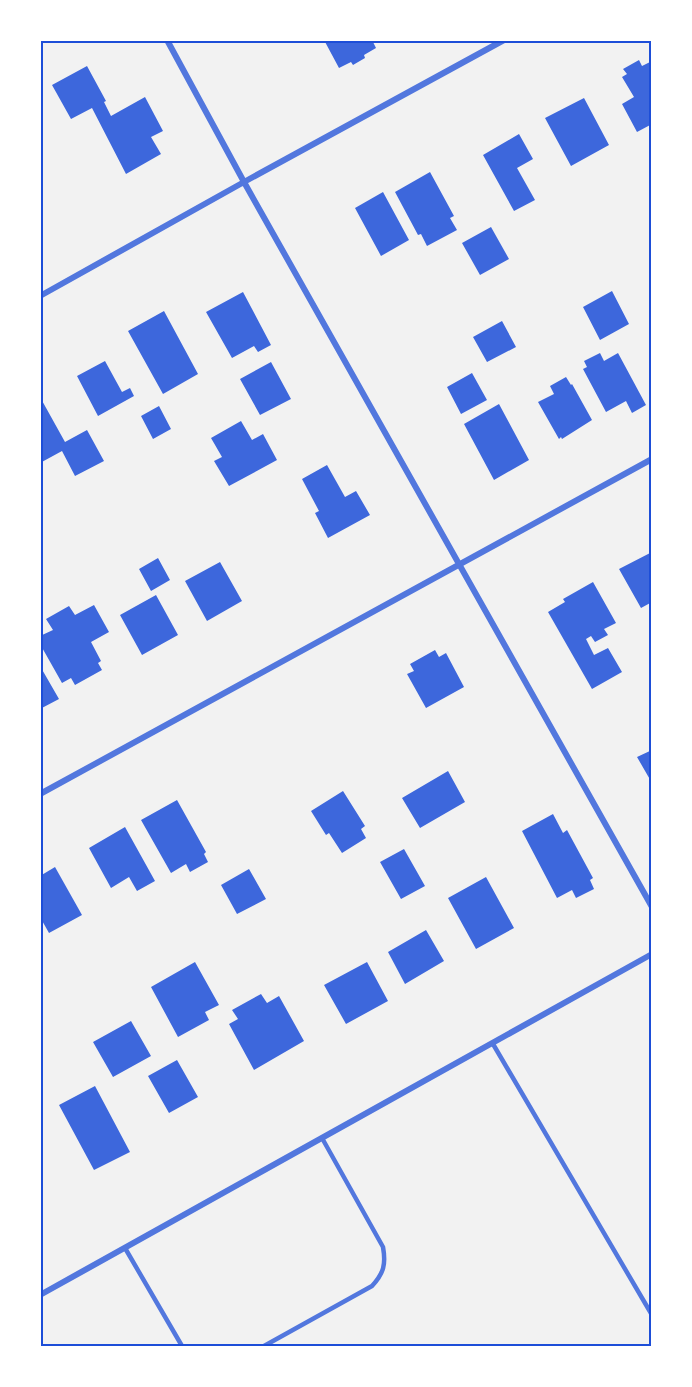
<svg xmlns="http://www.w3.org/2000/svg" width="692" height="1387" viewBox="0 0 692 1387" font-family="Manrope,sans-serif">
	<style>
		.building { fill: #3d67dc }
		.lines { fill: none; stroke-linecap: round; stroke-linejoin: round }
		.service { stroke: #5277de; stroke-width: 4.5 }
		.minor { stroke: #5277de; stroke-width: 6 }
		.neatline { fill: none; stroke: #1d4ed8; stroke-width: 2 }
	</style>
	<rect width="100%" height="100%" fill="#f2f2f2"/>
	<path class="building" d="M324 40H372L376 48 364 55 365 58 353 65 351 62 339 68Z
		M639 60 642 66 652 61V124L637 132 622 104 634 97 622 77 627 74 623 69Z
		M87 66 106 101 104 102 111 116 145 97 163 131 151 137 161 154 126 174 92 108 71 119 52 85Z
		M584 98 609 145 571 166 545 118Z
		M519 134 533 159 517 168 535 200 514 211 483 155Z
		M430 172 454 216 450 218 457 230 427 246 421 234 418 235 395 192Z
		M383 192 409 240 381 256 355 208Z
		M491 227 509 259 480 275 462 243Z
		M612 291 629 324 600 340 583 307Z
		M243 292 271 345 258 352 254 346 232 358 206 312Z
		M164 311 198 374 163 394 128 331Z
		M502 321 516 347 487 362 473 337Z
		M600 353 604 361 618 353 646 405 632 413 626 401 606 412 583 369 587 367 584 361Z
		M105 361 122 392 130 388 134 396 98 416 77 376Z
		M271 362 291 399 260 415 240 379Z
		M472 373 487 400 461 414 447 387Z
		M566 377 571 385 572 384 592 420 562 439 561 437 559 439 538 402 554 394 550 386Z
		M40 397 65 442 87 430 104 461 75 476 62 451 40 463Z
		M499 404 529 460 494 480 464 424Z
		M159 406 171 429 153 439 141 416Z
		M241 421 252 440 263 434 277 460 229 486 214 461 222 457 211 438Z
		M327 465 345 497 356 491 370 515 328 538 315 513 319 511 302 479Z
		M652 552V602L641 608 619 569Z
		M158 558 170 580 151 591 139 569Z
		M220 562 242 601 207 621 185 581Z
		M593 582 616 623 604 629 608 635 595 642 591 636 586 639 594 655 608 648 622 672 592 689 548 612 565 602 563 599Z
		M156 595 178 635 142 655 120 615Z
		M94 605 109 632 91 642 101 661 98 663 102 670 75 685 71 678 62 683 40 644V636L53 630 46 619 69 606 75 615Z
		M435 650 439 657 446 653 464 687 426 708 407 674 414 671 410 664Z
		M40 666 59 699 40 709Z
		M652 750V783L637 757Z
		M448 771 465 802 420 828 402 798Z
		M343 791 365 826 361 829 366 838 342 853 329 833 326 835 311 811Z
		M177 800 206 852 204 854 208 862 190 872 186 864 171 873 141 820Z
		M553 814 563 833 567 830 593 878 590 880 594 889 576 898 572 890 557 898 522 831Z
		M125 827 155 881 137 891 129 877 111 888 89 848Z
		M404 849 425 886 401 899 380 862Z
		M55 867 82 915 49 933 40 917V876Z
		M249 869 266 899 237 914 221 885Z
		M486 877 514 928 476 949 448 898Z
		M426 930 444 961 405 984 388 952Z
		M195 962 219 1005 205 1012 209 1020 178 1037 151 987Z
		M367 962 388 1001 346 1024 324 985Z
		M261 994 267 1003 279 996 304 1041 254 1070 229 1024 238 1019 232 1010Z
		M131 1021 151 1056 113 1077 93 1042Z
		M177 1060 198 1097 169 1113 148 1076Z
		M95 1086 130 1152 94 1170 59 1105Z"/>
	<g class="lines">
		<path class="service" d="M493 1044 652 1315
			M125 1248 182 1346
			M264 1346 372 1286C384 1273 386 1264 383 1247L322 1138"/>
		<path class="minor" d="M167 40 244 182 652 907
			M40 296 244 182 504 40
			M40 794 652 459
			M40 1295 652 954"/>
	</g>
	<rect width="692" height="1387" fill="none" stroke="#ffffff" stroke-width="84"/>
	<rect x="42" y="42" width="608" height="1303" class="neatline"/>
</svg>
